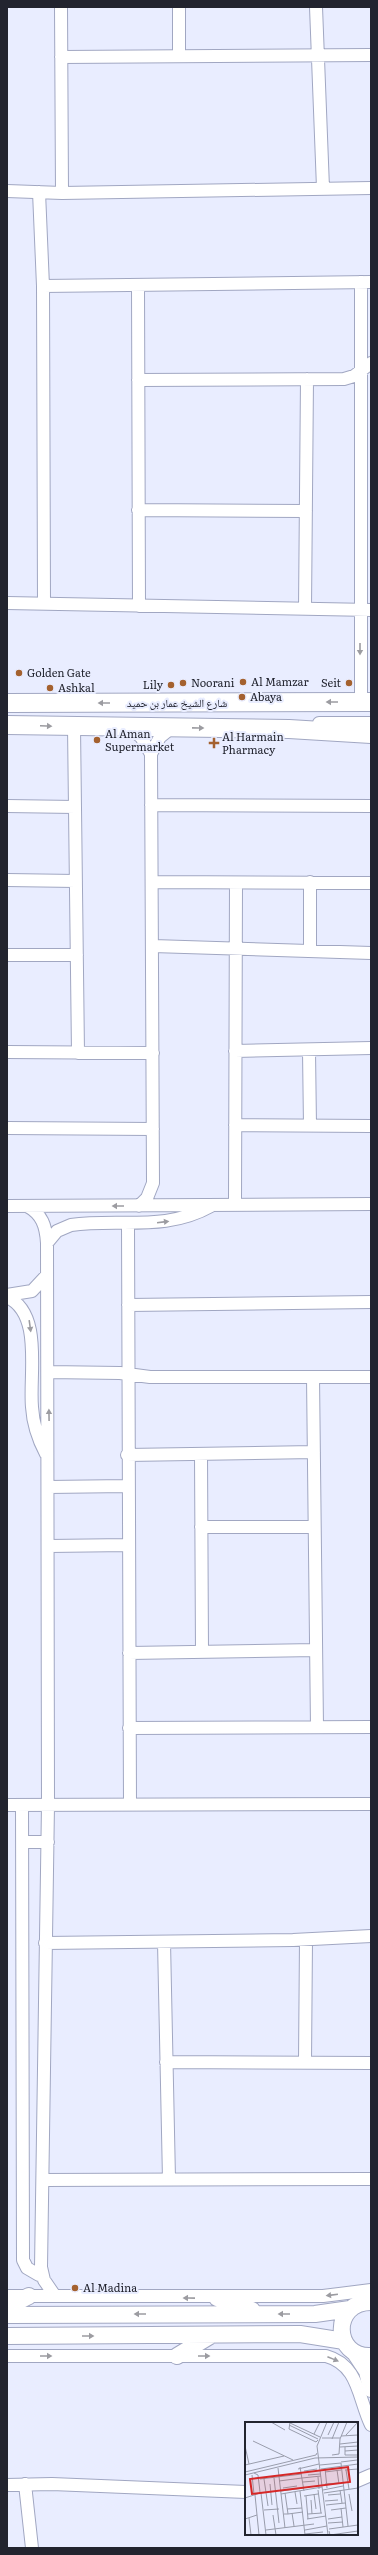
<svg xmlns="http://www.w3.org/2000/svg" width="378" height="2555" viewBox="0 0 378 2555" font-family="Literata,'Noto Naskh Arabic',serif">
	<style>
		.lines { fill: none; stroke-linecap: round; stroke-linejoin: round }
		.street-casing { stroke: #a1a7c2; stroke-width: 14 }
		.secondary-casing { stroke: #a1a7c2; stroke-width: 18 }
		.primary-casing { stroke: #a1a7c2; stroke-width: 20 }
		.street { stroke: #fff; stroke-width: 12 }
		.secondary { stroke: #fff; stroke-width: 16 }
		.primary { stroke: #fff; stroke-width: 18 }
		.oneway { fill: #9c9ca1 }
		.poi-dot { fill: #a4612f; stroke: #e9edff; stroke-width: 1.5 }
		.labels { text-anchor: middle; stroke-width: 4; stroke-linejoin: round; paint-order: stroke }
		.poi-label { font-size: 11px; fill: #22242f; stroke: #e9edff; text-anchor: start }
		.street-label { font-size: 11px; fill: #22242f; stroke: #e9edff }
		.inset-road { fill: none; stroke: #999dac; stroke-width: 1 }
		.view { fill: #d62828; fill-opacity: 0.15; stroke: #d62828; stroke-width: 2 }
		.inset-edge { fill: none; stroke: #22242f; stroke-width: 2 }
	</style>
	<rect width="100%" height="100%" fill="#e9edff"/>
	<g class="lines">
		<defs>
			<path id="street" d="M61 7 62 193
				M316 7 323 188
				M179 56V7
				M61 57 371 55
				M7 191 62 193 371 188
				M39 192 43 286 44 604
				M361 282V702
				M138 285 139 606
				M43 286 371 282
				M138 380 344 379 354 376 371 363
				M138 510 306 511
				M7 603 371 610
				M305 609 307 379
				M319 723H371
				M74 727 78 1053
				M131 729 141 737 151 754 153 1183 147 1198 139 1206
				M151 754 160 737 171 728
				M151 805 371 806
				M7 806 75 807
				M7 880 76 881
				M153 882 371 883
				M153 946 371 953
				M310 951V882
				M7 955H77
				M235 1051 371 1048
				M309 1051 310 1126
				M7 1052 153 1053
				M235 1125 371 1126
				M7 1128 153 1129
				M235 1204 236 883
				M7 1206 371 1204
				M27 1206C42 1214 46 1226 47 1243L48 1805 41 2267 44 2280 55 2296
				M128 1224 130 1805
				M47 1243 57 1231 71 1225C119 1218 165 1232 211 1206
				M7 1295 32 1291 46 1276
				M7 1297C43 1313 29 1374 32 1407 33 1424 38 1439 46 1454
				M128 1305 371 1302
				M48 1372 120 1373 150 1377H371
				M313 1377 317 1727
				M201 1454 202 1652
				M127 1455 314 1452
				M48 1487 127 1486
				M201 1527H314
				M49 1546 128 1545
				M129 1653 316 1650
				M129 1728 371 1727
				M7 1805 371 1804
				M22 1805 23 2260 27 2268 39 2275
				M23 1842H48
				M164 1942 169 2179
				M45 1943 293 1940 371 1936
				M166 2062 371 2063
				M305 2062 306 1940
				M43 2180 371 2179
				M7 2296H323L371 2290
				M7 2356H326C359 2365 358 2398 371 2425
				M357 2481 371 2475
				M25 2484 32 2548
				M7 2485 52 2484 246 2492"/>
			<path id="secondary" d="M217 2298 252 2310
				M371 2302C331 2302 333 2358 371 2356
				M7 2307 29 2296
				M7 2315 315 2314 350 2309
				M7 2336 300 2334 344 2341
				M355 2353 367 2371 371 2389
				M177 2356 210 2336"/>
			<path id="primary" d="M7 703 371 702
				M7 725 289 729 371 734"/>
		</defs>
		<use href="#street" class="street-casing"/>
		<use href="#secondary" class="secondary-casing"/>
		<use href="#primary" class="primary-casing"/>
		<use href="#street" class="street"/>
		<use href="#secondary" class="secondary"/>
		<use href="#primary" class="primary"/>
	</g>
	<defs><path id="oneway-solid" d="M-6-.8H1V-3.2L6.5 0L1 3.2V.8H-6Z"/></defs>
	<g class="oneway">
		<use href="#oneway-solid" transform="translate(360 649) rotate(90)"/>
		<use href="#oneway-solid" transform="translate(332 702) rotate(180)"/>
		<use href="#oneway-solid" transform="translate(104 703) rotate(180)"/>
		<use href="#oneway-solid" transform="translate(46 726) rotate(2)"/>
		<use href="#oneway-solid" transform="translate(198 728) rotate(1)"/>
		<use href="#oneway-solid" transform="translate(118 1206) rotate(180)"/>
		<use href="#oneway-solid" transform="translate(163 1222) rotate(-7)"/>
		<use href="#oneway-solid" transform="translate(30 1326) rotate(82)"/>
		<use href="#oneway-solid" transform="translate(49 1415) rotate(-91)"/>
		<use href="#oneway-solid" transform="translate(332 2295) rotate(173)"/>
		<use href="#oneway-solid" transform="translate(189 2298) rotate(-179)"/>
		<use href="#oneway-solid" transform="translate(140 2314) rotate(180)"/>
		<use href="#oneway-solid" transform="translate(284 2314) rotate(-180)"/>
		<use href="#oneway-solid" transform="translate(88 2336)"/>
		<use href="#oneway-solid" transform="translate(46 2356)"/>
		<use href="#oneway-solid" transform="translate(204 2356)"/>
		<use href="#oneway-solid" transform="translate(333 2359) rotate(22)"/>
	</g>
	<g class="poi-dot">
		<circle cx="19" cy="673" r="4"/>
		<circle cx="243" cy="682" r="4"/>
		<circle cx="183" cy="683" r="4"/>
		<circle cx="349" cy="683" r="4"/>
		<circle cx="171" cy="685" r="4"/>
		<circle cx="50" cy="688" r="4"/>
		<circle cx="242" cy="697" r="4"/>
		<circle cx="97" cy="740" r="4"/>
		<path d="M212 737h4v4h4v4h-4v4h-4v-4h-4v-4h4z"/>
		<circle cx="75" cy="2288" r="4"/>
	</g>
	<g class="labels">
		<g class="poi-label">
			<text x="27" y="677">Golden Gate</text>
			<text x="251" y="686">Al Mamzar</text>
			<text x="191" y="687">Noorani</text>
			<text x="341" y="687" text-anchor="end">Seit</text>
			<text x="163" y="689" text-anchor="end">Lily</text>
			<text x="58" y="692">Ashkal</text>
			<text x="250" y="701">Abaya</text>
			<text x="105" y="738">Al Aman<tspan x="105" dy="13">Supermarket</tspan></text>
			<text x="222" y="741">Al Harmain<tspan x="222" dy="13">Pharmacy</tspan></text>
			<text x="83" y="2292">Al Madina</text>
		</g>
		<g class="street-label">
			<text x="177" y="707">شارع الشيخ عمار بن حميد</text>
		</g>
	</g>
	<g transform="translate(245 2422)">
		<rect width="113" height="113" fill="#e9edff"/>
		<path class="inset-road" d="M26 0 40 8M45 0 44 7 71 20 73 18M82 0 72 24 83 113M45 1 75 15M44 3 73 17M69 12 75 0M83 13 89 0M101 13 113 0M96 14 113 13M77 16H95M87 17 94 0M8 19 48 38M95 22 113 20M0 24 4 42M95 25 113 24M100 25V33H113M100 29 113 28M87 33 94 32 95 17 102 0M96 40 112 38M0 43 39 34M75 43 96 41 103 104M55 45 59 69M33 46 40 106M80 46 82 66M53 47 74 42M76 47 113 42M92 48 94 62M100 48 113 47M101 48 104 67M59 49 72 47M0 50 71 33 72 31M80 50 96 48M9 51 13 53 15 70M0 53 70 36 113 35M7 53 9 72M63 53 75 52M73 55 74 67M29 56 34 101M57 56 76 54M15 57 57 52M19 57 23 84M34 59 57 56M58 60 70 59M25 62 27 83M80 62 94 61M38 66 52 64M73 68 76 91M78 68 98 64M95 68 97 81M36 69 59 66M55 69 60 113M50 70 52 82M16 71 21 113M79 71 113 66M36 72 77 65M69 72 71 87M104 72 107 89M10 73 14 113M83 73 95 72M59 74 73 72M61 74 63 97M0 76 15 71M66 78 67 92M80 79 93 78M81 83 100 81M96 86 98 105M42 87 57 86M19 88 34 87M86 88 101 86M47 91 49 104M39 92H43L40 71M43 92 58 90M63 92 77 91M28 93 31 113M4 96 6 113M0 97 12 93M62 97 81 94M83 97 97 95M83 101 98 100M84 107 113 103M21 108 69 102M60 108 82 104M84 109 85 113 113 109M60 112 78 110"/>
		<path class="view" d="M103 45 105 60 7 72 5 57Z"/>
		<rect width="113" height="113" class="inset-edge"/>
	</g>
	<rect width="378" height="2555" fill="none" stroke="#22242f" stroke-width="16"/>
</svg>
